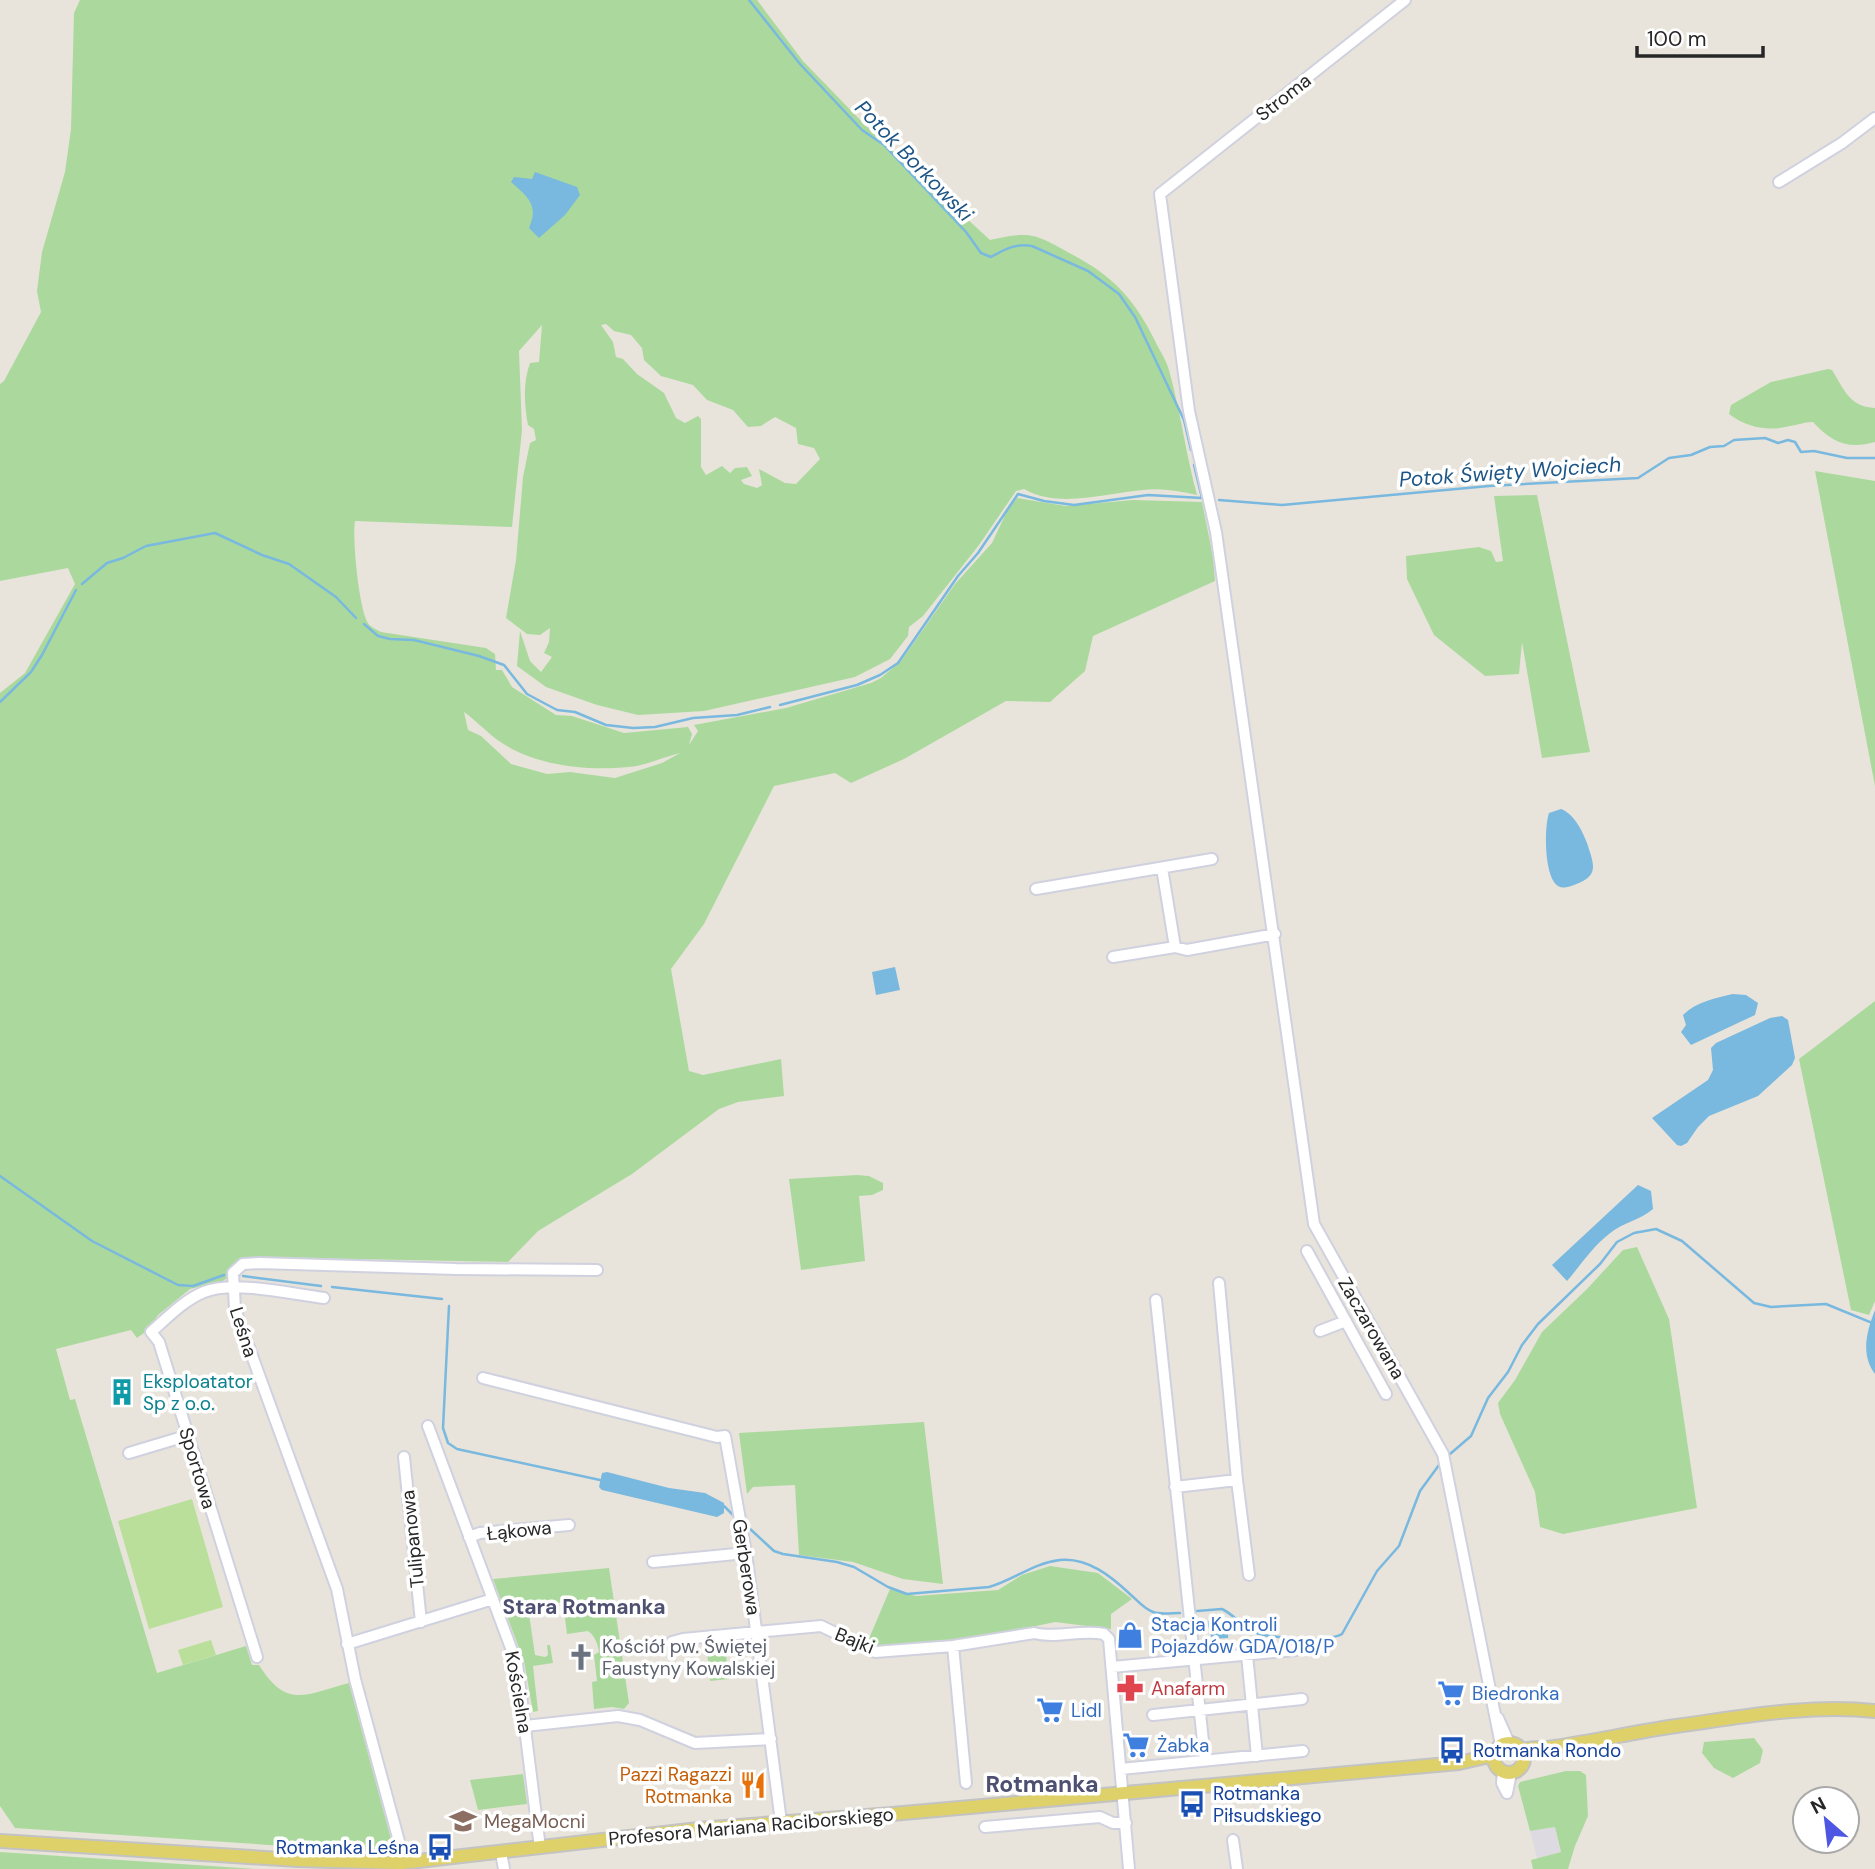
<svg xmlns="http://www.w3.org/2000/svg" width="1875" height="1869" viewBox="0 0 1875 1869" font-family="'DM Sans',sans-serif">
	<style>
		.industrial { fill: #dddbe1 }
		.green { fill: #abd99d; fill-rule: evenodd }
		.pitch { fill: #badf9a }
		.water { fill: #79b8df }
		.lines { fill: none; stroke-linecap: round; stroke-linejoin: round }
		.stream { stroke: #79b8df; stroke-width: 2.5 }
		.minor-casing { stroke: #d0d1df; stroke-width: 14 }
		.major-casing { stroke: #c3c3c3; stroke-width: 16 }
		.minor { stroke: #fff; stroke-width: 10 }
		.major { stroke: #dfd169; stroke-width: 12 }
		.labels { text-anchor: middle; stroke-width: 7; stroke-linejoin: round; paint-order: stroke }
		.street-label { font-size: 19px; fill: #272727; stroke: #fff }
		.culture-label { font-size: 19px; fill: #0d838f; stroke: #fff; text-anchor: start }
		.shop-label { font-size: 19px; fill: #366cbe; stroke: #fff; text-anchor: start }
		.worship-label { font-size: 19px; fill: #5b616d; stroke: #fff; text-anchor: start }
		.health-label { font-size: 19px; fill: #be3a42; stroke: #fff; text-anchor: start }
		.transit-label { font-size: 19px; fill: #164399; stroke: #fff; text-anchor: start }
		.food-label { font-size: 19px; fill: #c56008; stroke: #fff; text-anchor: end }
		.education-label { font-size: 19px; fill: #785e54; stroke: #fff; text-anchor: start }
		.water-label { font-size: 21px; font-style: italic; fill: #1d5686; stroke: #fff }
		.neighbourhood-label { font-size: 21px; font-weight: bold; fill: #4e5072; stroke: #fff }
		.quarter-label { font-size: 23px; font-weight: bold; fill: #4e5072; stroke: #fff }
	</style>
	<rect width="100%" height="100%" fill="#e8e4db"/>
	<path class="industrial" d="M1555 1827 1561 1853 1537 1858 1530 1831Z"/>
	<path class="green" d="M80 0H757L803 61 864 124 990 240C1034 230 1036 235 1075 256 1116 278 1137 303 1157 345 1162 354 1168 364 1170 374 1181 414 1186 455 1197 495 1179 491 1162 488 1143 490 1105 493 1059 509 1024 489L1016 491 979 545 923 616 909 627 908 636 890 659 855 677 704 711 638 715 597 705 546 687 517 666 520 631 530 661 541 672 552 657 544 653 549 642 550 628 540 635 527 634 506 618 516 560 523 477 530 443 536 440 534 429 528 425C524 405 523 382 530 363L539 362 542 325 519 351 522 430 512 527 355 521C352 538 359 609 368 623 370 627 377 630 381 632L486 648 495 654 496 670H502L512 687 556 715 572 716 624 733 688 727 692 734 689 745 698 731 694 725 786 708 871 683 881 678 901 661 955 584 992 543 1007 511 1017 498 1066 506 1133 500 1202 502 1213 557 1215 581 1093 636 1085 671 1050 702 1006 701 904 759 851 783 835 773 774 786 704 924 671 969 689 1071 703 1075 781 1059 784 1096 738 1102 719 1109 632 1174 538 1231 508 1262 252 1257 223 1281 190 1289 158 1315 148 1330 137 1338 131 1330 56 1349 70 1400 75 1399 157 1673 246 1646 252 1665H259C287 1710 306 1694 349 1683L394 1850 359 1851 15 1828 0 1806V693L25 673 75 584 68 568 0 581V384L4 381 41 312 37 291 42 252 65 172 71 129 74 13ZM606 324 614 331 631 335 642 348 644 360 661 376 693 385 707 400 733 410 748 427 761 426 775 417 796 428 798 444 814 448 820 459 796 484 785 483 759 469 762 485 757 488 744 484 741 480 752 476 747 467 735 468 730 473 722 466 706 475 701 467V419L698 416 685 423 676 418 664 393 637 374 623 359 616 357 613 342 601 325ZM464 712C477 721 488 734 502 743 537 766 587 771 628 767 646 766 663 757 680 753L662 763 615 778 570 772 547 774 511 764 481 736 468 730Z
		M1828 369 1832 370C1844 389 1849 407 1875 408V442C1848 450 1831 442 1813 422 1804 422 1798 425 1790 426 1768 432 1746 427 1729 414L1731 405 1771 382Z
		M1815 471 1875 481V786Z
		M1537 495 1590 752 1542 758 1522 642 1519 674 1485 676 1434 635 1407 579 1406 556 1479 547 1491 551 1496 562 1503 561 1494 496Z
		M1875 1001V1301L1869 1315 1851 1310 1799 1059Z
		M857 1175 869 1176 883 1183V1190L872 1195 859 1196 865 1261 801 1270 789 1179Z
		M1637 1247 1669 1319 1697 1508 1563 1534 1540 1527 1535 1492 1500 1414 1498 1403 1515 1380 1542 1332 1587 1289 1623 1250Z
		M924 1422 943 1584 903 1579 853 1562 799 1555 795 1485 753 1487 747 1494 739 1433Z
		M1050 1566 1098 1573 1132 1599 1111 1614V1629L1055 1622 985 1637 879 1646 868 1641 890 1589 916 1596 998 1590 1022 1575Z
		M609 1568 629 1703 624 1709 612 1707 594 1709 592 1682 597 1681 594 1655 599 1652C598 1644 595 1636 588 1631L567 1634 563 1602 528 1607 535 1655 545 1657 548 1655 547 1645H550L553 1663 533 1666 538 1711 533 1712 524 1661 493 1579Z
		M724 1639 729 1679 710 1681 706 1641Z
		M1754 1738 1763 1750 1760 1763 1733 1778 1714 1768 1702 1753 1704 1742Z
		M1566 1771H1580L1586 1775 1588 1816 1575 1846 1568 1869H1533L1531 1860 1561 1852 1555 1827 1530 1831 1518 1786 1520 1782Z
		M523 1774 527 1804 478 1810 470 1780Z
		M0 1852 257 1869H0Z"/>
	<path class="pitch" d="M192 1499 223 1607 149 1629 118 1521Z
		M211 1640 216 1655 183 1665 178 1650Z"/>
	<path class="water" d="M535 172 577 187 580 195 565 215 539 238 529 228C539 205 528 197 511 182L514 177 532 179Z
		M1561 809C1574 814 1582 830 1587 843 1594 865 1600 876 1574 885 1568 887 1564 889 1558 886 1544 877 1544 828 1549 813Z
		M895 967 900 990 876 995 872 972Z
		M1733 994 1746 995 1758 1003 1755 1015 1691 1045 1681 1032 1686 1025 1683 1015C1696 1002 1715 998 1733 994Z
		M1782 1016 1788 1020 1795 1058 1792 1065 1758 1096 1709 1116 1698 1127 1687 1143 1681 1146 1677 1145 1652 1118 1708 1080 1713 1070 1711 1048 1716 1043 1770 1018Z
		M1638 1185 1651 1191 1653 1209C1639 1221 1623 1222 1609 1234 1593 1246 1580 1266 1567 1281L1552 1265Z
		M1875 1310V1374C1860 1354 1867 1331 1875 1310Z
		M607 1472 669 1488 705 1493 724 1503V1513L717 1517 602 1490 599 1487 602 1473Z
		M1222 1618 1229 1626 1228 1638 1212 1639 1207 1623 1209 1620Z"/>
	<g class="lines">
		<path class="stream" d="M749 0 800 64 862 130 884 145 966 232 981 253 991 257C1005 249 1016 243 1032 246L1088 271 1119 294 1135 317 1184 420 1191 450
			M1219 500 1282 505 1489 486 1638 478 1669 458 1691 455 1710 447 1724 446 1734 440 1765 438 1778 443 1788 440 1795 442 1801 452 1814 451 1847 458H1875
			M82 584 107 563 123 558 146 546 215 533 262 555 289 564 336 597 356 618
			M364 624 378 636 390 639 414 640 479 656 504 665 527 694 557 710 575 712 606 725 633 728 655 727 693 718 737 715 770 707
			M0 702 31 672 42 655 76 590
			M780 705 857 685 880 675 898 663 958 576 978 553 1018 494 1044 501 1074 505 1148 495 1202 498 1194 465
			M0 1176 92 1241 178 1285 193 1286 224 1275
			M243 1276 321 1286
			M332 1287 442 1299
			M449 1306 443 1428 448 1443 457 1449 600 1480
			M1450 1454 1471 1436 1488 1398 1508 1372 1522 1345 1538 1324 1600 1264 1617 1242 1634 1233 1656 1229 1682 1241 1754 1303 1771 1307 1826 1304 1875 1324
			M724 1506 733 1515
			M749 1528 774 1551 783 1554 837 1562 854 1567 888 1587 907 1594 989 1587C1014 1580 1033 1563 1060 1560 1088 1557 1112 1577 1131 1595 1138 1601 1144 1609 1153 1612 1160 1615 1172 1613 1180 1613
			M1197 1611 1222 1609C1235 1615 1245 1630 1259 1634 1275 1638 1329 1642 1342 1634L1377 1571 1399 1546 1420 1491 1439 1465"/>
		<defs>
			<path id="minor" d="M1405 0 1160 194 1189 411 1216 532 1314 1224 1443 1454 1501 1745
				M1779 182 1842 143 1875 118
				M1162 868 1175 947
				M1036 889 1212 859
				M1113 957 1175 947 1187 950 1275 934
				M1307 1251 1386 1394
				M1219 1283 1237 1480 1249 1575
				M1156 1300 1205 1760
				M1320 1331 1346 1321
				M483 1378 717 1437 725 1436 746 1553 781 1822
				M428 1426 517 1664 540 1848
				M129 1453 189 1435
				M404 1457 421 1622
				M1175 1487 1237 1480
				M469 1537 480 1533 569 1525
				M653 1562 746 1553
				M672 1642 683 1639 821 1626 875 1652 953 1646 1034 1633C1056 1639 1081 1629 1104 1634L1109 1639 1129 1869
				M347 1644 493 1599
				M953 1646 966 1783
				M1247 1655 1257 1756
				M257 1657 159 1342 151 1332C167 1318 184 1300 204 1292 234 1280 291 1294 324 1298
				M1112 1667 1296 1650
				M1153 1715 1302 1699
				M1498 1718 1509 1743
				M525 1726 618 1716 640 1720 695 1743 771 1739
				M1121 1769 1303 1751
				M1503 1771 1502 1783 1507 1793
				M1507 1793 1511 1773
				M985 1827 1100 1817 1113 1823H1126
				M1233 1840 1237 1869
				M501 1853 504 1869
				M401 1863 400 1845 355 1679 337 1589 235 1309 233 1273 243 1264 259 1263 456 1269 597 1270"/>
			<path id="major" d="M1494 1758a15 15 0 1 1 30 0a15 15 0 1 1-30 0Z
				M1522 1750C1533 1747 1543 1749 1554 1747 1595 1741 1635 1732 1676 1726 1742 1717 1808 1704 1875 1711
				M0 1841 297 1860 401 1863 699 1829 892 1814 1459 1763 1494 1755"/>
		</defs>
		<use href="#minor" class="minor-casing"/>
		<use href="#major" class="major-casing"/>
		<use href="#minor" class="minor"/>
		<use href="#major" class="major"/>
	</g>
	<defs>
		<symbol id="building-bare" viewBox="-9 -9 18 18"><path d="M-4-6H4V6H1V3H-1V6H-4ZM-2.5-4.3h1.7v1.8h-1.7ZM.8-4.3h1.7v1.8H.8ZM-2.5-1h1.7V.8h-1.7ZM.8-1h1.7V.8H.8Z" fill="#0f9aa8" stroke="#fff" stroke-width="2.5" paint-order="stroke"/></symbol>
		<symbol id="shop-bare" viewBox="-9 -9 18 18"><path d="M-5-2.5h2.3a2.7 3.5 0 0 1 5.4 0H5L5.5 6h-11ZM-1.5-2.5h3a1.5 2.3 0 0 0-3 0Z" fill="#3f7fe0" stroke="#fff" stroke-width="2.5" paint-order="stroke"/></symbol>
		<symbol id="church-bare" viewBox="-9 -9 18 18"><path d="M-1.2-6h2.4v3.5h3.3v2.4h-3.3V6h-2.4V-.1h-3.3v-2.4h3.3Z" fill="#6b7280" stroke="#fff" stroke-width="2.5" paint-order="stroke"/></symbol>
		<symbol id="pharmacy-bare" viewBox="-9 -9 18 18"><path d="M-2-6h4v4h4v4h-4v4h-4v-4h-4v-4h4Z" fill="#e0444e" stroke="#fff" stroke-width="2.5" paint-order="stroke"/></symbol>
		<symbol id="supermarket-bare" viewBox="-9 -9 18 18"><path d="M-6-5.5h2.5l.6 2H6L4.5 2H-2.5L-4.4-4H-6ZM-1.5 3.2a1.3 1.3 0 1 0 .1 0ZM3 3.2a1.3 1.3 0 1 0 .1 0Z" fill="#3f7fe0" stroke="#fff" stroke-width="2.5" paint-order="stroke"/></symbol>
		<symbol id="bus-bare" viewBox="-9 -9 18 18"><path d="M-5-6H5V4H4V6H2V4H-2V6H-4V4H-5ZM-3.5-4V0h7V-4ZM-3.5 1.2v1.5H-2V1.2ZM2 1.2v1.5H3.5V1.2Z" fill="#1a4fb4" stroke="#fff" stroke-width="2.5" paint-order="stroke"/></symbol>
		<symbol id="restaurant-bare" viewBox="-9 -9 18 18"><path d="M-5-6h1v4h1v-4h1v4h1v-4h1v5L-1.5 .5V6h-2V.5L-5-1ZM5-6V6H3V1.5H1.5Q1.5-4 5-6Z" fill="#e8710a" stroke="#fff" stroke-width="2.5" paint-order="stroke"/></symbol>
		<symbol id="school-bare" viewBox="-9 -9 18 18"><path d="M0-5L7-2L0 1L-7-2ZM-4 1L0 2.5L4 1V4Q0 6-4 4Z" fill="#8d6e63" stroke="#fff" stroke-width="2.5" paint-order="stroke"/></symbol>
	</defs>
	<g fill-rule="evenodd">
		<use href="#building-bare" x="103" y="1373" width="38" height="38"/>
		<use href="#shop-bare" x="1111" y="1616" width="38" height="38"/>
		<use href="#church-bare" x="562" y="1638" width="38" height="38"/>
		<use href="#pharmacy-bare" x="1111" y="1669" width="38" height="38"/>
		<use href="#supermarket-bare" x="1432" y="1674" width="38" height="38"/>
		<use href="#supermarket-bare" x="1031" y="1691" width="38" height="38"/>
		<use href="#supermarket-bare" x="1117" y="1726" width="38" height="38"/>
		<use href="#bus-bare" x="1433" y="1731" width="38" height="38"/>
		<use href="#restaurant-bare" x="734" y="1766" width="38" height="38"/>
		<use href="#bus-bare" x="1173" y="1785" width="38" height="38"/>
		<use href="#school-bare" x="444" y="1802" width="38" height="38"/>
		<use href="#bus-bare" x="421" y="1828" width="38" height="38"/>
	</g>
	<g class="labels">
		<g class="street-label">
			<text transform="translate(1283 97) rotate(-38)" y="7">Stroma</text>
			<text transform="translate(1372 1328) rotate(60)" y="7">Zaczarowana</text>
			<text transform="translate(244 1332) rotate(72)" y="7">Leśna</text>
			<text transform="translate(198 1468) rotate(73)" y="7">Sportowa</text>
			<text transform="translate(519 1530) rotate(-6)" y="7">Łąkowa</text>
			<text transform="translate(412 1539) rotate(-96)" y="7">Tulipanowa</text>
			<text transform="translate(747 1567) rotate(81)" y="7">Gerberowa</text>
			<text transform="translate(855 1640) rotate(22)" y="7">Bajki</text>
			<text transform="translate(519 1692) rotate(80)" y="7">Kościelna</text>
			<text transform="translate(751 1826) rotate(-5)" y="7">Profesora Mariana Raciborskiego</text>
		</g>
		<g class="culture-label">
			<text x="143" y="1388">Eksploatator<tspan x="143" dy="22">Sp z o.o.</tspan></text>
		</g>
		<g class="shop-label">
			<text x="1151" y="1631">Stacja Kontroli<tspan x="1151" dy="22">Pojazdów GDA/018/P</tspan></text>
			<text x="1472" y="1700">Biedronka</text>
			<text x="1071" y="1717">Lidl</text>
			<text x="1157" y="1752">Żabka</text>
		</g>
		<g class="worship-label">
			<text x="602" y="1653">Kościół pw. Świętej<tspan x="602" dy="22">Faustyny Kowalskiej</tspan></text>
		</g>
		<g class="health-label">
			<text x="1151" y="1695">Anafarm</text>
		</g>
		<g class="transit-label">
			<text x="1473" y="1757">Rotmanka Rondo</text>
			<text x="1213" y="1800">Rotmanka<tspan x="1213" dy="22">Piłsudskiego</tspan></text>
			<text x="419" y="1854" text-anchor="end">Rotmanka Leśna</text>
		</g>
		<g class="food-label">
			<text x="732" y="1781">Pazzi Ragazzi<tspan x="732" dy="22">Rotmanka</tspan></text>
		</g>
		<g class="education-label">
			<text x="484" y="1828">MegaMocni</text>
		</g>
		<g class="water-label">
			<text transform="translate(914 161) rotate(46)" y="7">Potok Borkowski</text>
			<text transform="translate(1510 472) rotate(-4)" y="7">Potok Święty Wojciech</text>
		</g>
		<g class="neighbourhood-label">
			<text x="584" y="1614">Stara Rotmanka</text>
		</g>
		<g class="quarter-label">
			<text x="1042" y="1792">Rotmanka</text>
		</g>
	</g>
	<g transform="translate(1826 1820) rotate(332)"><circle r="33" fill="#ffffff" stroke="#a9a9a9" stroke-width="2"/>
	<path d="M0-5L12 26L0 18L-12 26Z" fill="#4d57e3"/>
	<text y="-10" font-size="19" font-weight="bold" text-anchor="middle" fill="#272727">N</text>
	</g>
	<path d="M1637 46v10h126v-10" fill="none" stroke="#272727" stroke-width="3.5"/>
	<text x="1647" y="46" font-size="21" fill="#272727" stroke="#ffffff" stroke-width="5" paint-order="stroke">100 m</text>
</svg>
